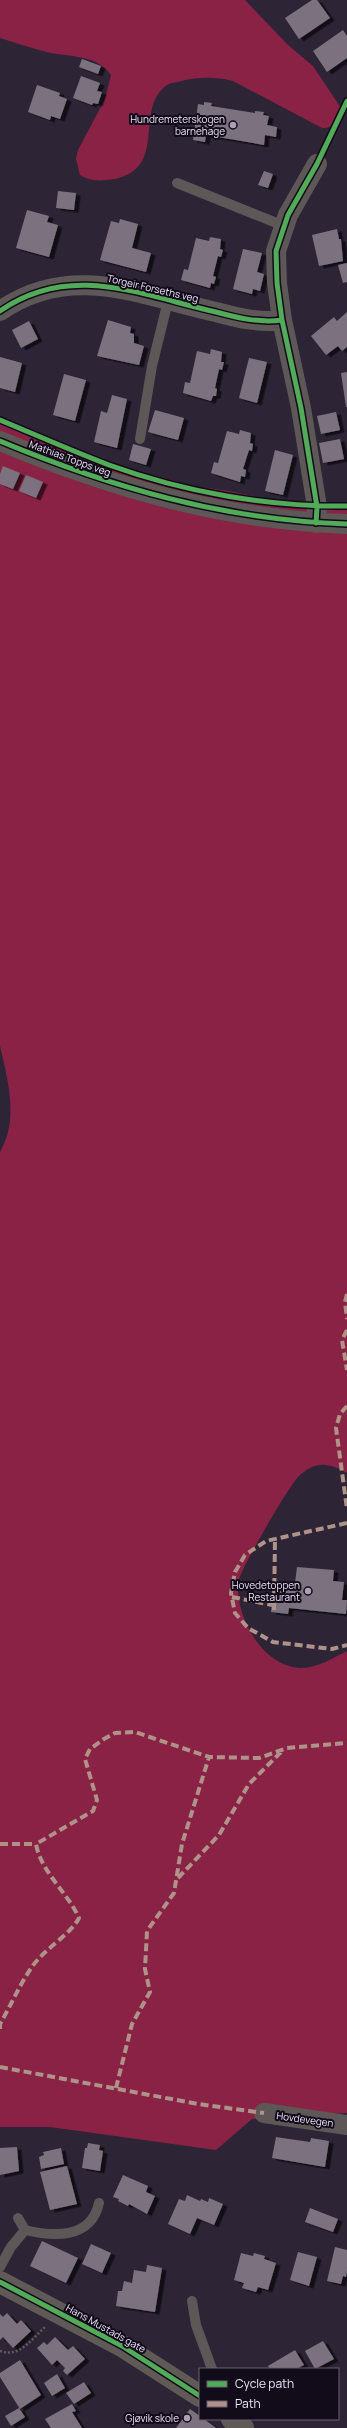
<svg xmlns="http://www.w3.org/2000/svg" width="347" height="2428" viewBox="0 0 347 2428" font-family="Manrope,sans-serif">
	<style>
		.forest { fill: #8a2246 }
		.building { fill: #7b717f; filter: url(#shadow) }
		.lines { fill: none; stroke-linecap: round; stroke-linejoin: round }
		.path { stroke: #605a5e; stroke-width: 2.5; stroke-dasharray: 2 2; stroke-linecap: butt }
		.service { stroke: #5e5757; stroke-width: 10 }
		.minor { stroke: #5e5757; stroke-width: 20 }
		.secondary { stroke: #605a57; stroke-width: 22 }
		.quiet { stroke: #af9288; stroke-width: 4; stroke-dasharray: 8 4; stroke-linecap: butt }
		.cycleway-casing { stroke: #120b19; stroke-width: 8 }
		.cycleway { stroke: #51ab58; stroke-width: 5 }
		.poi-dot { fill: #aaa1b4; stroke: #120b19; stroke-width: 1.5 }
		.labels { text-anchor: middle; stroke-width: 4; stroke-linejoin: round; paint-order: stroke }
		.poi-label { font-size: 10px; fill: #eee4f9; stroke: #120b19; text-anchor: end }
		.street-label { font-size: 10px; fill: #eee4f9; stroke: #120b19 }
	</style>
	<defs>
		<filter id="shadow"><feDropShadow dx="4.5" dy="2.5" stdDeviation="0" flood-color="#0009"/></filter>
	</defs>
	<rect width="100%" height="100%" fill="#2d2435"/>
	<path class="forest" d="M0 0H245L288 45 313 66 341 108C337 120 336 128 322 128L233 81C216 77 202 77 185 80 179 82 172 82 167 85 133 109 169 167 115 179 102 181 91 182 80 175L76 159 78 150 105 99 111 75C97 55 72 57 51 53 34 49 17 43 0 38Z
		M0 417 33 433 111 464 199 487 223 490 288 503 347 506V1473C335 1466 323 1461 310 1468 306 1470 301 1474 298 1477 288 1488 239 1571 238 1583 236 1618 262 1666 301 1668 317 1668 333 1658 347 1651V2113L252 2119 216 2150 50 2127H0V1152C19 1119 8 1081 0 1046Z"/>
	<path class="building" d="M312 0H317L330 18 299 39 285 18Z
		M343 30 347 36V58L327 72 313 51Z
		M82 59 101 66 98 74 79 67Z
		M81 76 100 83 97 91 102 92 98 104 93 103 92 105 73 98Z
		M37 85 60 93 59 96 67 99 60 119 51 116 50 120 28 112Z
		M204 102 212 103 211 106 255 113V111L264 112 263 115 269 116 267 125 277 127 276 137 265 135 264 145 206 135 205 142 193 140 198 104 204 105Z
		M264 171 273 174 268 188 258 185Z
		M58 191 76 193 74 210 56 208Z
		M27 210 49 216 47 222 58 225 49 257 16 248Z
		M120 219 138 224 132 248 151 253 146 272 100 260 111 221 119 223Z
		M337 229 339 239H341L343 261 319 266 312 235Z
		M210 237 221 239 220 249 223 250 221 257 218 256 213 276 216 277 214 284 211 283 210 288 181 280 184 269 188 270 196 238 209 241Z
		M243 249 262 253 257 272 264 274 260 291 253 289 252 294 233 289Z
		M347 263V282L343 283 338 265Z
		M347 312V347L342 351 338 346 326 355 311 336 334 317 337 321Z
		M108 320 131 327 130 333 134 334V343L144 346 139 365 97 356Z
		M29 321 38 339 21 348 12 330Z
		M211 349 222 352 221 362H224L222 370 219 369 215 388 217 389 216 396H213L211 401 183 393 185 382 190 383 197 351 210 354Z
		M0 357 22 363 15 392 0 388Z
		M249 358 267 362 257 403 239 398Z
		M347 372V407H346L341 373Z
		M64 374 86 380 75 421 53 415Z
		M112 395 127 399 117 448 94 442 101 411 107 413Z
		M155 410 184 418 178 440 148 432Z
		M336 412 340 430 321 434 317 416Z
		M240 430 251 433 250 443 253 444 252 451 249 450 243 469 246 470 245 477 241 476 240 482 211 473 214 462 218 463 227 431 239 434Z
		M340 439 344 459 323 463 319 443Z
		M133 444 151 449 146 465 129 460Z
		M275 450 293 455 283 495 265 491Z
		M3 466 20 473 13 489 0 484V474Z
		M26 475 43 482 36 498 19 491Z
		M297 1567 334 1570 333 1581 344 1582 342 1600H347L346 1614 289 1608 288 1614 271 1612 274 1581 295 1583Z
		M276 2137 310 2142 311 2138 329 2141 325 2167 272 2158Z
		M88 2143 100 2145 99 2150 103 2151 100 2171 82 2168 85 2148H87Z
		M17 2147 19 2171 0 2175V2148Z
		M61 2148 64 2164 41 2169 39 2157 44 2155 43 2152Z
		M67 2166 77 2204 50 2210 40 2172Z
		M123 2175 148 2186 146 2192 155 2196 147 2214 129 2204 128 2206 118 2201 119 2199 113 2197Z
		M187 2195 200 2201 201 2199 208 2202 209 2198 223 2204 214 2225 197 2218 190 2234 168 2224 179 2199 185 2201Z
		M310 2208 338 2219 333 2232 305 2222Z
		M42 2241 78 2258 66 2283 30 2266Z
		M91 2244 111 2253 102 2273 82 2264Z
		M335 2247 347 2250V2271L346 2277 343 2276 341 2284 327 2281Z
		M298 2252 317 2257 309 2286 290 2280Z
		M241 2253 253 2256 254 2253 265 2256 264 2259 276 2263 268 2290 258 2287 256 2292 242 2288 244 2283 234 2280Z
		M147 2265 162 2268 155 2312 116 2306 118 2291H122L124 2281 132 2283 134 2270 146 2272Z
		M7 2313 17 2324 21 2320 31 2331 13 2348 3 2337 0 2340V2314L3 2317Z
		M55 2337 68 2350 73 2346 85 2359 67 2375 63 2371 65 2368 57 2360 52 2365 37 2348 44 2342 47 2345Z
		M323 2341 334 2359 315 2369 305 2351Z
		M295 2350 304 2365 296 2369H270L268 2366Z
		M20 2360 41 2395 20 2409 0 2377V2373Z
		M57 2374 65 2388 52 2396 44 2383Z
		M84 2382 91 2393 74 2404 66 2393Z
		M72 2404 76 2411 72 2412 82 2428H51L45 2419Z
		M19 2408 25 2417 11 2426 5 2416Z
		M190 2409 200 2416V2419H204L216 2428H176Z"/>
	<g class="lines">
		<path class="path" d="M324 147 347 101
			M0 2351C19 2358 31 2340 45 2327"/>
		<path class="service" d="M177 183 284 226
			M140 439 152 366 168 301
			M25 2230C54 2237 91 2239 99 2203
			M0 2267 11 2247 25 2230 18 2218
			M192 2301 196 2325 212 2369"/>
		<path class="minor" d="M0 311C71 262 140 295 216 312 238 318 259 323 282 320
			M0 441C113 488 224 520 347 524
			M316 523 317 507 301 408 282 320 277 283 276 251 288 215 317 164
			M264 2113 347 2125"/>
		<path class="secondary" d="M0 2282 122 2346 200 2396
			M232 2419 243 2428"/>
		<path class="quiet" d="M347 1294 345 1302 347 1319
			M347 1330 342 1340 347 1370
			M347 1406 340 1414 336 1428 347 1509
			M347 1523 266 1541 245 1555 235 1572 231 1593 235 1613 248 1628 273 1642 332 1649 347 1645
			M232 1597 272 1605
			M274 1610 275 1539
			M0 1844H36
			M178 1878 219 1835 249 1784 281 1752
			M0 2029V2024C11 2005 20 1984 32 1967 43 1950 71 1934 79 1918 68 1893 41 1872 36 1844L93 1811 97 1800 85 1759 90 1749 104 1739 115 1733 135 1732 209 1757 259 1758 287 1748 347 1743
			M0 2067 198 2104 264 2113
			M116 2088 132 2024 150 1992 145 1969 147 1931 174 1893 182 1844 209 1757"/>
		<defs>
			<path id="cycleway" d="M0 311C71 262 140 295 216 312 238 318 259 323 282 320
				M0 420C36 435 72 451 109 465 184 492 268 507 347 506
				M0 441C113 488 224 520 347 524
				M316 523 317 507 301 408 282 320 277 283 276 251 288 215 317 164 347 101
				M0 2282 122 2346 200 2396"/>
		</defs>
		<use href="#cycleway" class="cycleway-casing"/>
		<use href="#cycleway" class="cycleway"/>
	</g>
	<g class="poi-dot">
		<circle cx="233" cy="125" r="4"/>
		<circle cx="308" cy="1591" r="4"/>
		<circle cx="187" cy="2418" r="4"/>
	</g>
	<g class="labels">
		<g class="poi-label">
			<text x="225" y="123">Hundremeterskogen<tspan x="225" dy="12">barnehage</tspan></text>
			<text x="300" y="1589">Hovedetoppen<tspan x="300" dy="12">Restaurant</tspan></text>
			<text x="179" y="2422">Gjøvik skole</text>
		</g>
		<g class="street-label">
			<text transform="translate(153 288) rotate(13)" y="4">Torgeir Forseths veg</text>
			<text transform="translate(70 458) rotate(20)" y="4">Mathias Topps veg</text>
			<text transform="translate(305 2119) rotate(8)" y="4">Hovdevegen</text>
			<text transform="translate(106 2328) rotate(29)" y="4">Hans Mustads gate</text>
		</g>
	</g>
	<rect x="199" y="2368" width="140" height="52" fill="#120b19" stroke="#6a6273"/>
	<rect x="207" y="2381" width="20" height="6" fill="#51ab58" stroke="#6a6273"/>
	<text x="235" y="2388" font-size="12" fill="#eee4f9">Cycle path</text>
	<rect x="207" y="2401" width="20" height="6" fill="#af9288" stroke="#6a6273"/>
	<text x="235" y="2408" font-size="12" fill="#eee4f9">Path</text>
</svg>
